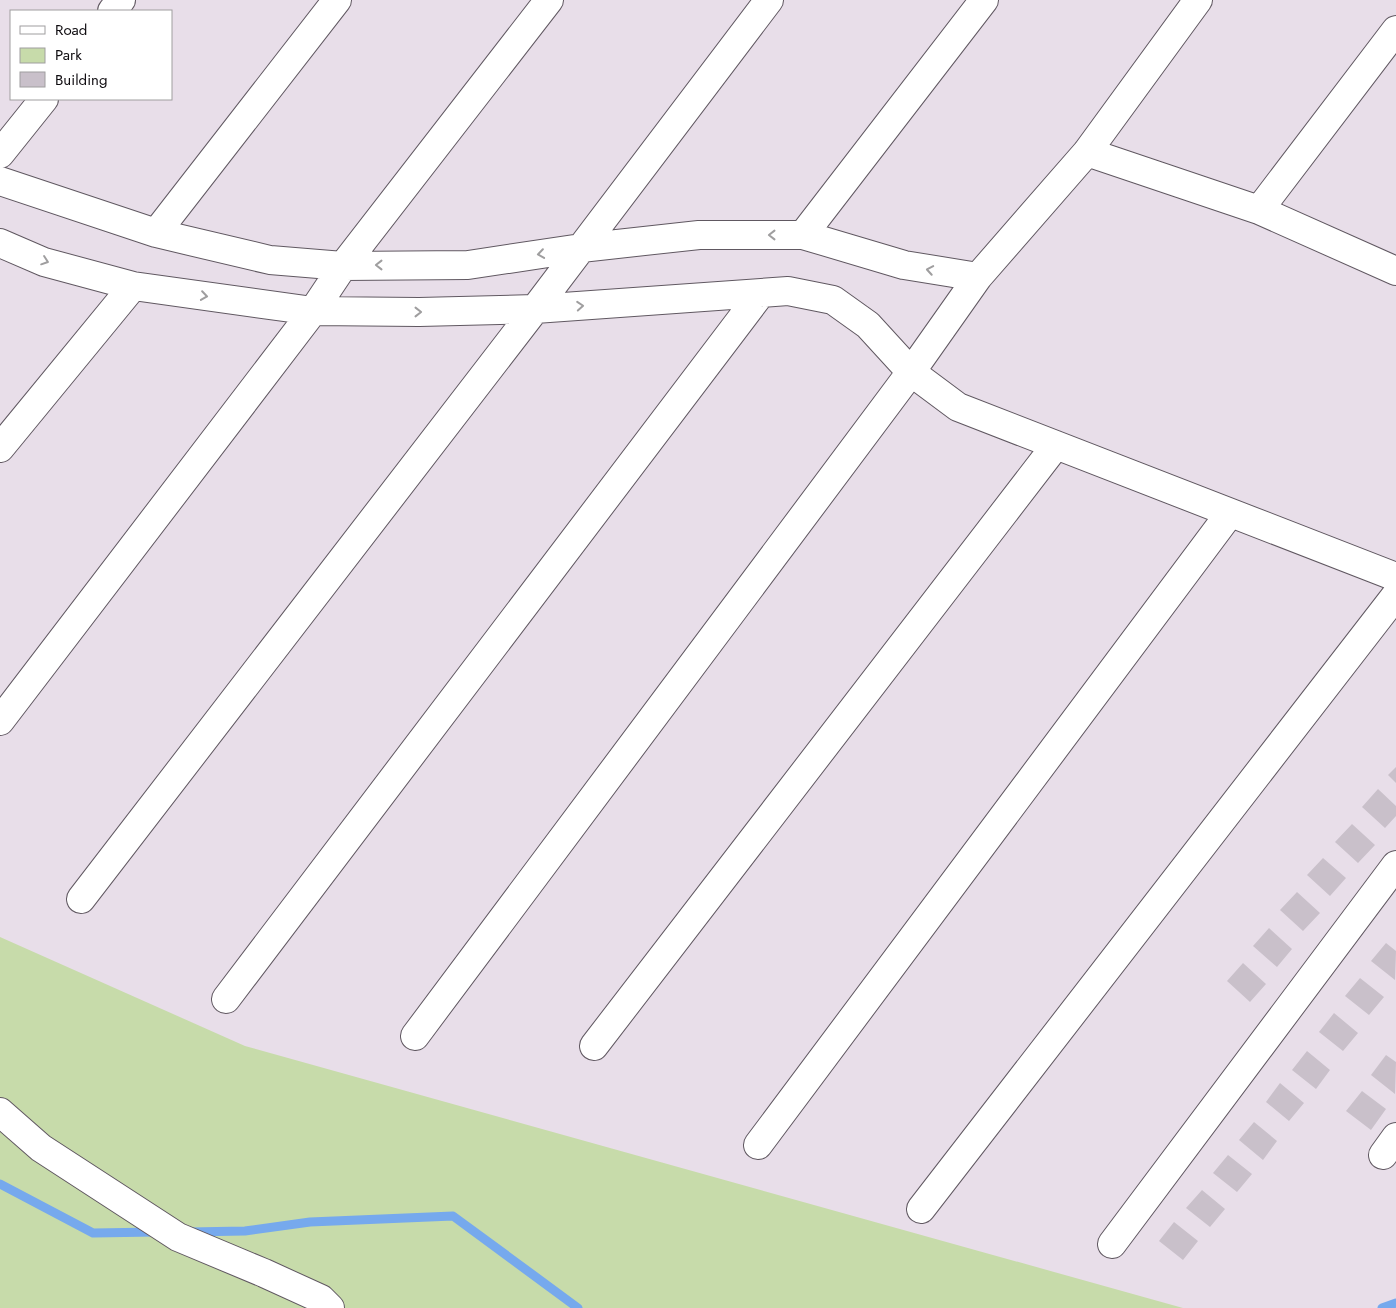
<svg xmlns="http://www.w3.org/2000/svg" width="1396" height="1308" viewBox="0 0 1396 1308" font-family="Jost,sans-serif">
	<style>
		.green { fill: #c7dbaa }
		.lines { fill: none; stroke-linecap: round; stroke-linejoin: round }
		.stream { stroke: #76a9ed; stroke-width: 9 }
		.building { fill: #c9c0ca }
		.minor-casing { stroke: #605861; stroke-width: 30 }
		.minor { stroke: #fff; stroke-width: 28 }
		.oneway { stroke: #9f9e9f }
	</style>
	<rect width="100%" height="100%" fill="#e8dee9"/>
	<path class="green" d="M0 937 245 1046 1183 1308H0Z"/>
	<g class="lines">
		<path class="stream" d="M0 1184 93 1233 156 1232
			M189 1232 245 1231 310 1222 453 1216 578 1308
			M1382 1308 1396 1303"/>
	</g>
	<path class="building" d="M1396 767V783L1388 775Z
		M1378 789 1396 806V816L1385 828 1362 807Z
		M1352 824 1375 845 1358 863 1335 842Z
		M1323 858 1346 878 1330 896 1307 875Z
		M1297 892 1320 913 1303 931 1280 910Z
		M1269 928 1292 949 1277 967 1253 946Z
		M1386 943 1396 951 1395 980 1371 961Z
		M1243 963 1266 984 1250 1002 1227 981Z
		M1360 978 1384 997 1369 1015 1345 996Z
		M1334 1013 1358 1033 1343 1051 1319 1032Z
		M1307 1051 1330 1070 1316 1089 1292 1070Z
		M1386 1055 1396 1062 1395 1094 1371 1075Z
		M1280 1083 1304 1103 1289 1121 1266 1102Z
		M1362 1091 1386 1109 1371 1130 1346 1111Z
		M1254 1122 1277 1141 1263 1160 1239 1140Z
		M1228 1155 1252 1174 1237 1192 1213 1173Z
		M1202 1190 1225 1209 1210 1227 1186 1208Z
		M1174 1222 1198 1241 1183 1260 1159 1241Z"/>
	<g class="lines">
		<defs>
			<path id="minor" d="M112 11 121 0
				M1087 152 1259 210 1396 271
				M0 154 44 99
				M0 181 156 233 270 260 343 266 468 265 581 248 699 235H803L904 265 978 277
				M1259 210 1396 30
				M156 233 337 0
				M803 235 984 0
				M0 243 44 262 133 286 313 311 419 312 535 309 788 291 833 300 868 325 911 372 958 407 1396 577
				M0 448 133 286
				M0 721 313 311 343 266 549 0
				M81 899 535 309 769 0
				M226 999 761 293
				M415 1036 911 372 978 277 1087 152 1198 0
				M594 1046 1056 445
				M0 1112 41 1148 178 1237 264 1273 321 1299 330 1308
				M758 1145 1230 513
				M1383 1155 1396 1137
				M921 1209 1396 595
				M1112 1244 1396 865"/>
		</defs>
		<use href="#minor" class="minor-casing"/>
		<use href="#minor" class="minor"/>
	</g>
	<defs><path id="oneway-chevron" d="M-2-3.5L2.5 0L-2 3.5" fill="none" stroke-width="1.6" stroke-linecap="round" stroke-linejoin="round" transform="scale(1.25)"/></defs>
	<g class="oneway">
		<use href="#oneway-chevron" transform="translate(772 235) rotate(-180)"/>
		<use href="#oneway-chevron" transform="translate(541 254) rotate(172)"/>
		<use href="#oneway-chevron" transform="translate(45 261) rotate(19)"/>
		<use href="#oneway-chevron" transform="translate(379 265) rotate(180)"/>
		<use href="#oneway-chevron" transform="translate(930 270) rotate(-170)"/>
		<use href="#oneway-chevron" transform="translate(204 296) rotate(8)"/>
		<use href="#oneway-chevron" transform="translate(580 306) rotate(-4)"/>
		<use href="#oneway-chevron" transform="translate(418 312)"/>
	</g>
	<rect x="10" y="10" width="162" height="90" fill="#ffffff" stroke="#9f9e9f"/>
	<rect x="20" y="26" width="25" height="8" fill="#ffffff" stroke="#9f9e9f"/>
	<text x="55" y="35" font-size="15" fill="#0f0c10">Road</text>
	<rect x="20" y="48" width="25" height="15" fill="#c7dbaa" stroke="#9f9e9f"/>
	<text x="55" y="60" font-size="15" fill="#0f0c10">Park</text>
	<rect x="20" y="72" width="25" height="15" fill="#c9c0ca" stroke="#9f9e9f"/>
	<text x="55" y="85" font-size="15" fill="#0f0c10">Building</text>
</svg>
